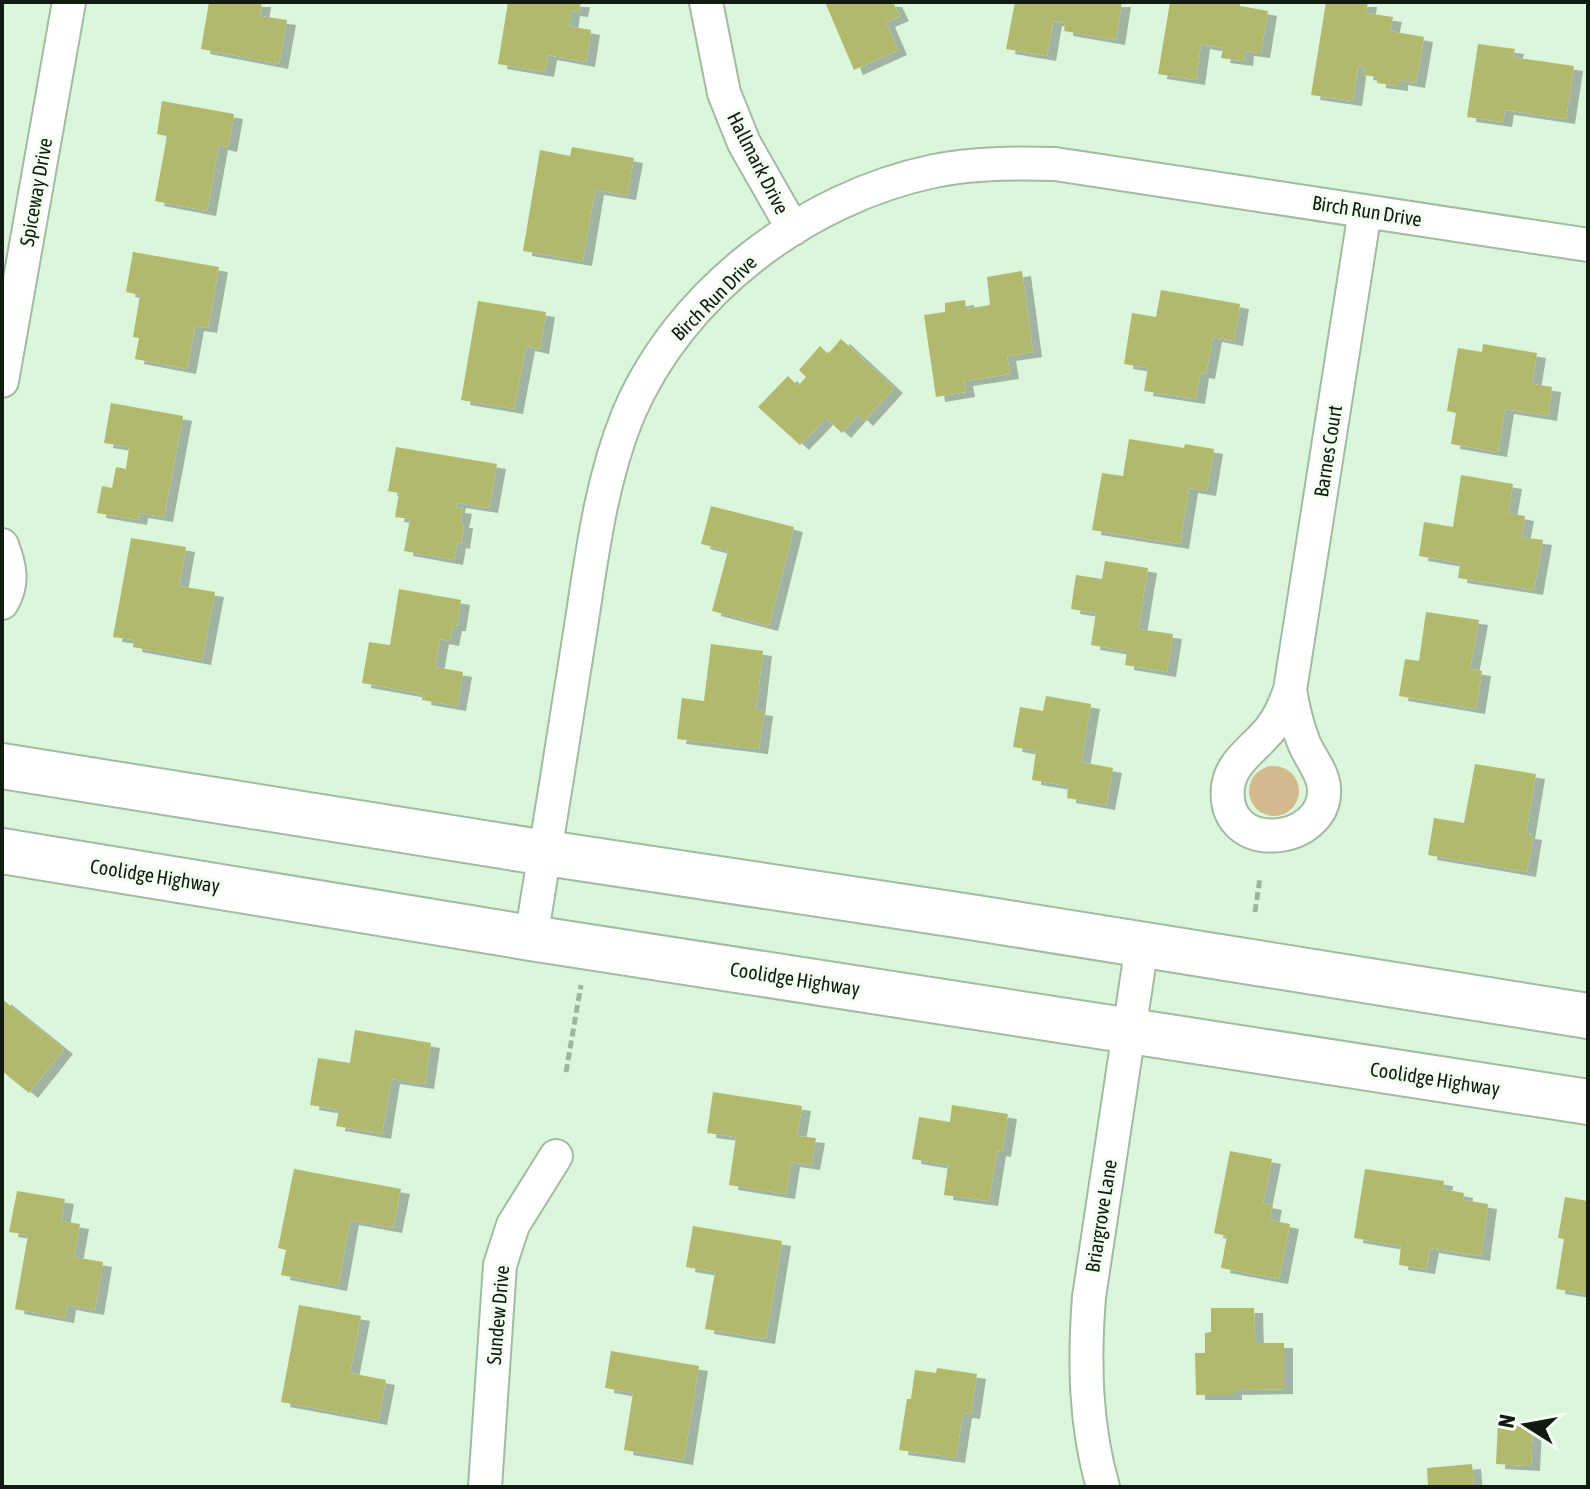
<svg xmlns="http://www.w3.org/2000/svg" width="1590" height="1489" viewBox="0 0 1590 1489" font-family="'Asap Condensed',sans-serif">
	<style>
		.green { fill: #d3b98e }
		.building { fill: #b2b96d; filter: url(#shadow) }
		.lines { fill: none; stroke-linecap: round; stroke-linejoin: round }
		.minor-casing { stroke: #a2bba2; stroke-width: 36 }
		.secondary-casing { stroke: #a2bba2; stroke-width: 48 }
		.path { stroke: #9fb49f; stroke-width: 5; stroke-dasharray: 8 4; stroke-linecap: butt }
		.minor { stroke: #fff; stroke-width: 32 }
		.secondary { stroke: #fff; stroke-width: 44 }
		.labels { text-anchor: middle; stroke-width: 7; stroke-linejoin: round; paint-order: stroke }
		.street-label { font-size: 20px; fill: #121b12; stroke: #f4fef3 }
	</style>
	<defs>
		<filter id="shadow"><feDropShadow dx="9" dy="5" stdDeviation="0" flood-color="#0004"/></filter>
	</defs>
	<rect width="100%" height="100%" fill="#dcf6dc"/>
	<path class="green" d="M1249 791a25 25 0 1 1 50 0a25 25 0 1 1-50 0Z"/>
	<path class="building" d="M209 2H262L260 16 287 20 279 64 201 49Z
		M508 2H581L579 12 571 11 569 26 591 30 586 62 548 55 545 72 498 64Z
		M825 2H893L900 16 886 22 898 50 854 70Z
		M1015 2H1122L1116 40 1064 31 1065 23 1053 21 1047 56 1006 49Z
		M1170 2H1240V6L1268 11 1261 53 1245 51 1244 61 1221 58 1223 48 1201 44 1196 80 1158 74Z
		M1326 2H1368L1366 13 1393 17 1390 31 1424 37 1416 83 1399 80V86L1377 83V77L1364 75 1365 67 1358 66 1353 101 1311 95Z
		M1478 44 1515 49 1513 57 1574 66 1566 119 1505 110 1503 122 1467 117Z
		M162 101 234 114 228 147 219 145 207 211 155 201 167 136 157 134Z
		M572 147 634 158 627 195 595 190 583 261 523 251 540 150 570 156Z
		M133 252 219 267 208 328 195 326 187 369 135 359 139 338 133 337 140 295 126 292Z
		M1022 271 1033 352 1007 356 1010 374 964 381 966 392 936 397 924 315 945 312V303L965 300 966 309 990 305 987 277Z
		M1161 290 1240 304 1234 341 1213 337 1206 374 1200 373 1196 399 1144 391 1148 368 1124 364 1132 313 1156 317Z
		M478 301 546 312 540 349 526 346 514 409 461 400Z
		M841 339 894 388 864 421 858 415 842 433 826 418 800 445 758 407 788 376 798 386 806 377 799 370 820 346 828 354Z
		M1483 344 1537 353 1532 384 1552 387 1548 416 1505 409 1498 452 1451 444 1456 413 1447 411 1458 348 1482 352Z
		M111 403 183 416 164 517 139 513 138 520 97 513 102 486 112 488 116 467 126 469 129 447 104 443Z
		M1129 439 1184 448 1185 444 1214 449 1207 491 1189 488 1180 544 1092 530 1102 473 1123 476Z
		M396 447 497 464 489 508 457 503 456 508 463 509 460 523H464L461 544 457 543 454 560 404 551 410 519 395 517 399 493 388 491Z
		M1461 475 1513 484 1508 513 1525 516 1521 537 1543 540 1534 590 1458 578 1460 563 1419 556 1424 522 1453 527Z
		M711 506 794 527 769 626 712 611 728 551 701 544Z
		M131 538 186 547 179 586 215 592 202 660 133 647 134 640 113 637Z
		M1105 561 1148 568 1138 629 1173 634 1167 672 1125 665 1127 651 1091 645 1096 613 1071 609 1076 575 1102 579Z
		M399 589 461 600 457 626H453L450 641 440 639 435 667 463 672 457 706 422 700 423 694 362 683 369 642 390 645Z
		M1426 612 1479 620 1470 669 1482 671 1476 709 1399 696 1405 659 1419 661Z
		M711 644 763 651 756 710 764 711 759 749 677 739 682 698 704 701Z
		M1046 696 1091 704 1081 762 1113 768 1106 805 1067 798 1068 786 1032 780 1036 751 1013 747 1020 707 1043 711Z
		M1475 764 1536 774 1526 834 1533 835 1527 872 1428 855 1434 818 1464 823Z
		M2 999 64 1049 29 1093 2 1071Z
		M355 1030 431 1043 425 1084 391 1079 382 1134 336 1126 339 1110 310 1105 318 1058 350 1063Z
		M713 1092 802 1106 797 1136 816 1138 811 1165 791 1162 786 1194 729 1185 736 1137 707 1133Z
		M952 1105 1008 1114 1002 1152 997 1151 989 1201 944 1195 948 1165 912 1159 919 1117 950 1122Z
		M1230 1151 1272 1159 1263 1203 1273 1205 1270 1220 1290 1224 1279 1279 1221 1268 1227 1236 1214 1233Z
		M294 1169 401 1189 393 1228 350 1220 338 1286 281 1275 286 1250 278 1248Z
		M1365 1169 1444 1181 1443 1189 1464 1193 1463 1200 1488 1204 1481 1256 1430 1248 1426 1269 1399 1265 1401 1246 1354 1238Z
		M17 1191 65 1199 61 1221 80 1224 74 1257 103 1262 95 1310 67 1305 65 1318 15 1309 28 1235 9 1232Z
		M1565 1197 1588 1201V1294L1556 1289 1564 1239 1558 1238Z
		M693 1226 782 1241 766 1339 705 1329 715 1272 686 1267Z
		M299 1305 361 1316 350 1373 386 1380 378 1420 281 1402Z
		M1211 1308H1254L1255 1343H1284V1389L1233 1390V1395H1196L1195 1353H1205V1333L1211 1332Z
		M611 1351 699 1366 684 1460 624 1450 633 1393 605 1388Z
		M937 1368 977 1374 971 1414 963 1413 956 1458 899 1450 907 1399H911L915 1370 936 1373Z
		M1498 1422 1533 1424 1531 1466 1496 1464Z
		M1472 1464 1474 1487H1428L1427 1468Z"/>
	<g class="lines">
		<defs>
			<path id="minor" d="M706 2 724 93 744 143 793 229
				M2 381 69 2
				M2 545C10 566 14 583 2 603
				M1290 690C1293 708 1297 726 1304 743 1310 758 1323 772 1324 788 1328 845 1221 858 1228 787 1231 761 1256 748 1271 728 1280 717 1285 704 1290 690L1365 211
				M531 938C548 838 563 739 579 639 591 564 599 486 628 415 680 292 805 198 934 171 974 163 1014 163 1055 164L1588 245
				M485 1487 500 1265 513 1225 556 1156
				M1103 1487C1085 1425 1084 1361 1089 1297L1142 945"/>
			<path id="secondary" d="M2 766 546 853 964 916 1588 1016
				M2 851 531 938 1588 1102"/>
		</defs>
		<use href="#minor" class="minor-casing"/>
		<use href="#secondary" class="secondary-casing"/>
		<path class="path" d="M1255 912 1260 878
			M566 1072 581 985"/>
		<use href="#minor" class="minor"/>
		<use href="#secondary" class="secondary"/>
	</g>
	<g class="labels">
		<g class="street-label">
			<text transform="translate(758 163) rotate(63)" y="7">Hallmark Drive</text>
			<text transform="translate(36 192) rotate(-80)" y="7">Spiceway Drive</text>
			<text transform="translate(1367 211) rotate(9)" y="7">Birch Run Drive</text>
			<text transform="translate(714 298) rotate(-45)" y="7">Birch Run Drive</text>
			<text transform="translate(1328 451) rotate(-81)" y="7">Barnes Court</text>
			<text transform="translate(155 876) rotate(9)" y="7">Coolidge Highway</text>
			<text transform="translate(795 979) rotate(9)" y="7">Coolidge Highway</text>
			<text transform="translate(1435 1079) rotate(9)" y="7">Coolidge Highway</text>
			<text transform="translate(1101 1216) rotate(-81)" y="7">Briargrove Lane</text>
			<text transform="translate(498 1315) rotate(-85)" y="7">Sundew Drive</text>
		</g>
	</g>
	<rect width="1590" height="1489" fill="none" stroke="#121b12" stroke-width="8"/>
	<g transform="translate(1526 1425) rotate(281)" stroke="#f4fef3" stroke-width="6" paint-order="stroke">
	<path d="M0-6L14 30L0 20L-14 30Z" fill="#121b12"/>
	<text y="-12" font-size="22" font-weight="bold" text-anchor="middle" fill="#121b12">N</text>
	</g>
</svg>
